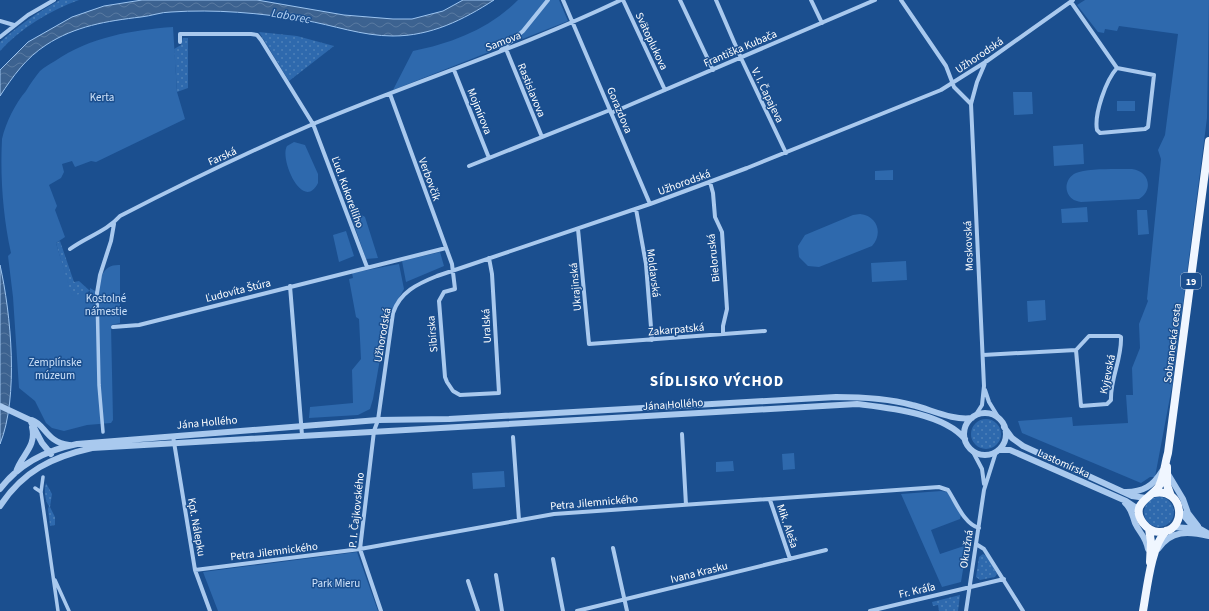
<svg xmlns="http://www.w3.org/2000/svg" width="1209" height="611" viewBox="0 0 1209 611" font-family="'Source Sans 3',sans-serif">
	<style>
		.grass { fill: url(#grass-dots) }
		.park { fill: #2e69ad }
		.water { fill: url(#water-waves); stroke: #9cc4f0 }
		.lines { fill: none; stroke-linecap: round; stroke-linejoin: round }
		.pedestrian { stroke: #a9c9ee; stroke-width: 3.5 }
		.minor { stroke: #a9c9ee; stroke-width: 4 }
		.tertiary { stroke: #a9c9ee; stroke-width: 6 }
		.primary { stroke: #f0f6ff; stroke-width: 8 }
		.labels { text-anchor: middle; stroke-width: 3; stroke-linejoin: round; paint-order: stroke }
		.shield { fill: #1b4f8f; stroke: #bbcadd; stroke-width: 1 }
		.shield-label { font-size: 10px; font-weight: bold; fill: #fff }
		.street-label { font-size: 11px; fill: #fff; stroke: #1b4f8f }
		.park-label { font-size: 11px; fill: #cfe3fa; stroke: #1b4f8f }
		.water-label { font-size: 12px; font-style: italic; fill: #b5d3f5; stroke: #1b4f8f }
		.district-label { font-size: 15px; font-weight: bold; letter-spacing: 1px; fill: #fff; stroke: #1b4f8f }
	</style>
	<defs>
		<pattern id="grass-dots" width="8" height="8" patternUnits="userSpaceOnUse"><rect width="8" height="8" fill="#2e69ad"/><path d="M2 2h.1M6 6h.1" fill="none" stroke="#4d80b9" stroke-width="1.8" stroke-linecap="round"/></pattern>
		<pattern id="water-waves" width="16" height="10" patternUnits="userSpaceOnUse"><rect width="16" height="10" fill="#3c6290"/><path d="M0 5q4-4 8 0t8 0" fill="none" stroke="#597aa1"/></pattern>
	</defs>
	<rect width="100%" height="100%" fill="#1b4f8f"/>
	<path class="grass" d="M60 0H79C49 11 22 27 0 51V42C19 25 38 12 60 0Z
		M259 32 297 36 334 46 289 81Z
		M183 38H188V88L177 92 174 49 181 45Z
		M60 241 74 282 79 281 90 291 87 292 90 296 94 328 50 283 67 282 56 243Z
		M971 434a15 15 0 1 1 30 0a15 15 0 1 1-30 0Z
		M46 483 52 494 50 507 55 517V525L50 526 48 509 49 506C45 501 44 490 46 483Z
		M1144 512a15 15 0 1 1 30 0a15 15 0 1 1-30 0Z
		M983 554 987 556 997 574 995 577 980 580 976 577 979 557Z
		M960 595 958 611H939L938 605 933 606 932 602Z"/>
	<path class="park" d="M518 0H559L568 21 393 90 413 51C452 43 489 29 518 0Z
		M1085 0H1209L1207 118 1173 381 1155 477H1150L1141 483 1022 433 1018 421 1072 417 1073 426 1128 423 1126 395H1133L1132 368 1140 348 1139 324 1148 301 1147 299 1161 159 1158 150 1165 135 1178 34 1119 26 1117 31 1105 29 1104 33 1098 32 1077 5Z
		M173 27 177 92 185 119 96 162 91 161 75 167 72 161 62 164 64 172 61 178 49 185 57 206 55 210 65 237 56 243 72 296 87 292 90 295V288L97 292C100 278 103 264 120 265V323L111 325 113 420 111 423 87 425 64 431 52 428 46 423 35 401 19 388 13 297 8 256 11 253C3 217 0 176 2 139 6 122 15 104 26 91 30 84 35 77 40 71 44 67 50 64 55 61 90 37 132 30 173 27Z
		M1013 92H1032L1033 114 1014 115Z
		M1117 101H1135V111H1117Z
		M294 142 305 145 318 174V183C303 213 279 159 287 146Z
		M1083 144 1084 164 1054 166 1053 146Z
		M1132 169C1149 171 1154 190 1139 199L1081 202C1074 201 1069 198 1067 191 1065 184 1069 176 1076 173 1086 168 1119 169 1132 169Z
		M893 170V180H875V171Z
		M1087 207 1088 222 1062 223 1061 209Z
		M352 209 365 217 378 258 366 259 349 210Z
		M1137 210H1147L1149 234 1138 235Z
		M860 214C878 216 883 234 872 246L819 267 808 266 799 257 798 246 805 235 853 215Z
		M346 231 354 256 339 262 333 235Z
		M440 252 444 266 406 282 402 261Z
		M906 261 907 280 872 282 871 263Z
		M399 264 404 289 390 314 383 358 380 359 373 399 370 409 358 415 309 418 310 407 353 403 352 370 361 359 359 319 356 317 349 279 353 278 352 273Z
		M1045 300 1046 320 1028 322 1027 301Z
		M794 453 795 469 783 470 782 454Z
		M733 461 734 471 716 472V462Z
		M504 471 505 487 473 489 472 473Z
		M941 491 948 492 961 515 960 519 931 530 940 554 967 545 961 582 942 587 901 494Z
		M357 552 378 611H218L203 572Z"/>
	<path class="water" d="M142 0H257L344 15 393 19H412L443 11 463 0H494C463 20 431 36 393 36 362 36 333 25 303 20 260 13 215 9 171 12 161 12 151 16 141 17 107 21 75 26 46 45 26 58 13 76 0 96V70L28 42 72 17 104 6Z
		M0 265C11 314 19 397 0 444Z"/>
	<g class="lines">
		<path class="pedestrian" d="M97 293 99 385 103 432
			M43 477 41 492 58 611
			M35 488 41 492
			M55 580 69 611"/>
		<path class="minor" d="M563 0 650 204
			M623 0 665 90
			M680 0 713 70
			M716 0 741 58 786 153
			M811 0 822 23
			M901 0 946 66 954 87 971 104
			M1071 2 1117 68
			M0 21 14 25
			M0 37 28 15 54 0
			M180 42V34H251L257 35 261 40 313 124 367 267
			M506 49 542 137
			M501 50 523 31 548 0
			M1117 68 1154 75 1148 127 1145 129 1100 133 1097 130C1094 114 1106 80 1117 68Z
			M454 70 489 158
			M390 94 452 264 455 289 444 292 439 301 445 377 447 382 453 391 460 395 499 393 492 274 489 258
			M611 113 875 0
			M469 166 610 110
			M710 182 713 193 715 217 722 232 727 309 723 326V334
			M636 209 646 264 652 340
			M578 229 589 344 765 331
			M70 249C86 237 107 231 120 216 184 183 248 152 313 124 415 81 521 48 621 0
			M290 286 302 435
			M97 293 100 275 111 241 114 224
			M113 327 139 325 446 248
			M1089 336H1119L1121 337C1122 359 1110 379 1111 400L1107 404 1081 406 1076 350Z
			M983 355 1076 350
			M985 390 989 402 1000 420
			M975 416 982 405 984 386 971 104 977 82 986 61
			M682 434 686 505
			M173 436 195 570 210 611
			M513 437 519 520
			M972 450 982 469 984 484
			M770 500 790 559
			M976 544 984 549 1023 611
			M613 548 627 611
			M553 559 563 611
			M195 570 360 549 554 514 939 487 948 490C956 502 964 524 979 528
			M496 575 502 611
			M468 581 478 611
			M381 611 360 549 374 431 378 420 393 313C400 292 417 284 437 276L650 204 747 168 941 90 987 61 1073 0
			M577 611 826 550
			M870 611 1004 579
			M966 611 984 490 996 452"/>
		<path class="tertiary" d="M0 406 30 420 42 443 51 454
			M964 434a21 21 0 1 1 42 0a21 21 0 1 1-42 0Z
			M32 420C45 424 46 442 69 445
			M1004 427 1012 438 1023 446 1132 496 1146 498
			M999 450H1010L1126 501 1135 507 1139 513
			M16 472C21 455 37 447 32 427
			M1168 474 1183 499 1188 513 1198 526
			M0 489C19 464 47 450 77 444L378 420 449 419 836 397C862 397 887 398 912 405 930 409 953 421 972 418
			M1126 492C1143 492 1153 486 1162 471
			M1125 503C1132 509 1132 515 1135 523 1140 534 1145 535 1148 549
			M0 506C23 471 52 457 92 448L857 404C889 408 943 413 965 439
			M1179 510 1190 523 1209 534
			M1173 527 1187 528 1195 532
			M1158 549C1171 530 1188 531 1209 536"/>
		<path class="primary" d="M1167 467V485L1171 496
			M1154 493C1185 487 1188 533 1159 532 1153 532 1147 528 1143 523 1129 503 1152 498 1159 486 1164 476 1165 463 1168 453L1209 141
			M1149 529 1151 542 1150 562
			M1143 611C1147 589 1151 546 1166 531"/>
	</g>
	<g class="labels">
		<rect class="shield" x="1181" y="273" width="20" height="16" rx="3"/>
		<g class="shield-label">
			<text x="1191" y="285">19</text>
		</g>
		<g class="street-label">
			<text transform="translate(503 41) rotate(-21)" y="4">Samova</text>
			<text transform="translate(652 41) rotate(65)" y="4">Svätoplukova</text>
			<text transform="translate(740 48) rotate(-23)" y="4">Františka Kubača</text>
			<text transform="translate(979 55) rotate(-34)" y="4">Užhorodská</text>
			<text transform="translate(532 90) rotate(68)" y="4">Rastislavova</text>
			<text transform="translate(768 95) rotate(64)" y="4">V. I. Čapajeva</text>
			<text transform="translate(620 110) rotate(67)" y="4">Gorazdova</text>
			<text transform="translate(480 111) rotate(68)" y="4">Mojmírova</text>
			<text transform="translate(222 156) rotate(-24)" y="4">Farská</text>
			<text transform="translate(430 179) rotate(70)" y="4">Verbovčík</text>
			<text transform="translate(684 182) rotate(-20)" y="4">Užhorodská</text>
			<text transform="translate(348 192) rotate(70)" y="4">Ľud. Kukorelliho</text>
			<text transform="translate(968 246) rotate(-92)" y="4">Moskovská</text>
			<text transform="translate(713 258) rotate(-96)" y="4">Bieloruská</text>
			<text transform="translate(654 273) rotate(83)" y="4">Moldavská</text>
			<text transform="translate(575 287) rotate(-95)" y="4">Ukrajinská</text>
			<text transform="translate(238 290) rotate(-14)" y="4">Ľudovíta Štúra</text>
			<text transform="translate(486 326) rotate(-93)" y="4">Uralská</text>
			<text transform="translate(676 329) rotate(-5)" y="4">Zakarpatská</text>
			<text transform="translate(432 334) rotate(-95)" y="4">Sibírska</text>
			<text transform="translate(382 335) rotate(-80)" y="4">Užhorodská</text>
			<text transform="translate(1172 343) rotate(-83)" y="4">Sobranecká cesta</text>
			<text transform="translate(1107 374) rotate(-78)" y="4">Kyjevská</text>
			<text transform="translate(673 404) rotate(-4)" y="4">Jána Hollého</text>
			<text transform="translate(207 422) rotate(-5)" y="4">Jána Hollého</text>
			<text transform="translate(1064 463) rotate(24)" y="4">Lastomírska</text>
			<text transform="translate(594 502) rotate(-5)" y="4">Petra Jilemnického</text>
			<text transform="translate(356 510) rotate(-84)" y="4">P. I. Čajkovského</text>
			<text transform="translate(788 526) rotate(71)" y="4">Mik. Aleša</text>
			<text transform="translate(197 527) rotate(80)" y="4">Kpt. Nálepku</text>
			<text transform="translate(966 549) rotate(-81)" y="4">Okružná</text>
			<text transform="translate(274 551) rotate(-7)" y="4">Petra Jilemnického</text>
			<text transform="translate(699 572) rotate(-14)" y="4">Ivana Krasku</text>
			<text transform="translate(917 590) rotate(-13)" y="4">Fr. Kráľa</text>
		</g>
		<g class="park-label">
			<text x="102" y="101">Kerta</text>
			<text x="106" y="302">Kostolné<tspan x="106" dy="13">námestie</tspan></text>
			<text x="55" y="366">Zemplínske<tspan x="55" dy="13">múzeum</tspan></text>
			<text x="336" y="587">Park Mieru</text>
		</g>
		<g class="water-label">
			<text transform="translate(291 16) rotate(10)" y="4">Laborec</text>
		</g>
		<g class="district-label">
			<text x="717" y="386">SÍDLISKO VÝCHOD</text>
		</g>
	</g>
</svg>
